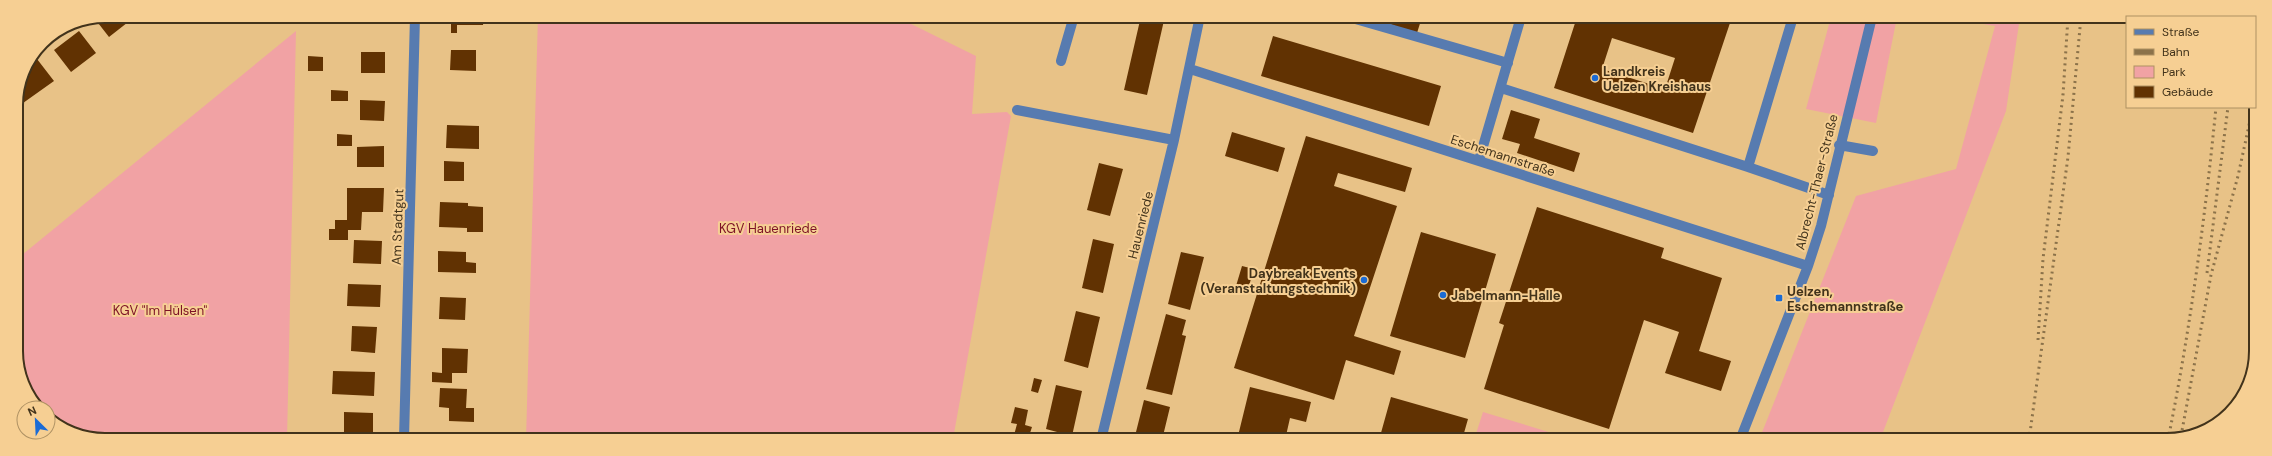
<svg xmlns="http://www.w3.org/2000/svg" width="2272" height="456" viewBox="0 0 2272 456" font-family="'DM Sans',sans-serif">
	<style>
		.green { fill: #f1a2a4 }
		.building { fill: #613202; fill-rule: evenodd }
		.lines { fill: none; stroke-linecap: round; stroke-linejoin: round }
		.minor { stroke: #577bb0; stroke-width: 10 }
		.rail { stroke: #8b724a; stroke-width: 3; stroke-dasharray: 2 4; stroke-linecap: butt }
		.poi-dot { fill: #1b6bd5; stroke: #f6cf93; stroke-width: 1.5 }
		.labels { text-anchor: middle; stroke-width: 4; stroke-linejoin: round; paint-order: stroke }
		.poi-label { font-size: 13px; font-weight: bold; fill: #42331b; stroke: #f6cf93; text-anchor: start }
		.street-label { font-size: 13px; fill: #42331b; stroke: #f6cf93 }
		.park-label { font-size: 13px; fill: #7d1226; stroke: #f6cf93 }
		.rim { fill: none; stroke: #42331b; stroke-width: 2 }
	</style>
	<rect width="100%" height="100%" fill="#e8c287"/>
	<path class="green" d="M538 16H895L976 56 972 114 1007 112 1011 116 953 439H526Z
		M1831 17H1897L1876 123 1806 109Z
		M1941 17H2020L2006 111 1880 440H1759L1856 196 1956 169 1995 26Z
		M296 31 287 439H93L48 417V408H39L18 369 17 259Z
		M1483 412 1575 440H1474Z"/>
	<path class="building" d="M105 16H129L132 19 109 37 95 19Z
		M373 16H385V20H373Z
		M451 16H484L483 25H457V33H451Z
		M1026 16H1050L1048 24Z
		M1141 16H1165L1147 95 1124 90Z
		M1364 16 1422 17 1417 33Z
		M1577 17H1732L1693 133 1554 88ZM1612 38 1675 58 1665 89 1602 69Z
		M79 31 96 53 71 72 54 50Z
		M1273 36 1441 86 1429 126 1261 76Z
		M451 50H476V71L450 70Z
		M361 52H385V73H361Z
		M308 56 323 57V71H308Z
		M37 59 54 81 16 108 23 71Z
		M331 90 348 91V101H331Z
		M360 100 385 101 384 121 360 120Z
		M1511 110 1540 119 1534 138 1580 153 1574 172 1517 153 1520 144 1502 139Z
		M447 125 479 126V149L446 148Z
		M1232 132 1285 148 1278 172 1225 156Z
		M337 134 352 135V146H337Z
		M1306 136 1412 168 1405 192 1338 173 1334 186 1397 206 1354 336 1401 351 1394 375 1346 360 1334 400 1234 368Z
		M384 146V167H357V147Z
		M444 161 464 162V181H444Z
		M1099 163 1123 169 1110 216 1087 210Z
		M347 188H384L383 212H362L361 230H348V240H329V229H335V220H347Z
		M440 202 468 203V206L483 207V232H467V228L439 227Z
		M1537 207 1664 248 1661 258 1722 278 1699 351 1731 361 1721 391 1665 373 1679 332 1644 320 1609 429 1484 389 1504 325 1499 323Z
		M1421 232 1496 254 1465 358 1390 336Z
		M1093 239 1114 244 1103 293 1082 288Z
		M354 240 382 241 381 264 353 263Z
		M438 251 466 252V262L476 263V273L438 272Z
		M1181 252 1204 257 1190 310 1168 304Z
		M1242 266 1254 269 1248 289 1236 286Z
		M348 284 381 285 380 307 347 306Z
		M440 297 466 298 465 320 439 319Z
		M1076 311 1100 317 1088 368 1064 361Z
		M1166 314 1186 320 1182 335 1186 336 1172 395 1146 389Z
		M352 326 377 327 375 353 351 351Z
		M442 348 468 349 467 373H452V383L432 382V372L442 373Z
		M333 371 375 372 374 396 332 394Z
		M1034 378 1042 380 1038 393 1031 391Z
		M1056 385 1082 391 1072 436 1046 429Z
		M1250 387 1311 402 1306 422 1290 418 1285 440H1237Z
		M440 388 467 389 466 408H474V422L449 421V408L439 407Z
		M1391 397 1468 419 1462 440H1379Z
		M1144 400 1170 407 1162 440H1134Z
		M1015 407 1028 410 1025 425 1032 427 1028 439H1013L1017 424 1011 423Z
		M344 412 373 413V439H344Z
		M439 434 458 435V439H439Z"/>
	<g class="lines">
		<path class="minor" d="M1345 16 1508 63
			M1061 61 1074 16
			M1190 69 1808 266
			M1501 88 1748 167 1829 195
			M1017 110 1174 140
			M1839 145 1873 151
			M1479 160 1521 17
			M1748 167 1793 17
			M404 439 415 16
			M1101 440 1174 140 1200 16
			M1740 440 1808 266 1821 226 1872 17"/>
		<path class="rail" d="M2207 273 2228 107
			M2038 340 2043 259 2063 95 2068 17
			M2181 436 2211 275 2238 176 2253 107
			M2029 440 2068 157 2081 17
			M2168 440C2190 330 2205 219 2216 107"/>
	</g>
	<g class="poi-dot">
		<circle cx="1595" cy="78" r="4"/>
		<circle cx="1364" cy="280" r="4"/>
		<circle cx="1443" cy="295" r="4"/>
		<rect x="1775" y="294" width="8" height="8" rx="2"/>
	</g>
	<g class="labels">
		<g class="poi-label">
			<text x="1603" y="76">Landkreis<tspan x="1603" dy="15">Uelzen Kreishaus</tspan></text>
			<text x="1356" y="278" text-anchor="end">Daybreak Events<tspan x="1356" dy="15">(Veranstaltungstechnik)</tspan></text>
			<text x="1787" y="296">Uelzen,<tspan x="1787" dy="15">Eschemannstraße</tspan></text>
			<text x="1451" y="300">Jabelmann-Halle</text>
		</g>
		<g class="street-label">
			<text transform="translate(1503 155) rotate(18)" y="5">Eschemannstraße</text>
			<text transform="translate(1816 182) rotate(-76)" y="5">Albrecht-Thaer-Straße</text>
			<text transform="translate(1140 225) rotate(-76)" y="5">Hauenriede</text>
			<text transform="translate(397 227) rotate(-88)" y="5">Am Stadtgut</text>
		</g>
		<g class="park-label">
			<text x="768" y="233">KGV Hauenriede</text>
			<text x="160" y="315">KGV "Im Hülsen"</text>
		</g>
	</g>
	<path d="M0 0H2272V456H0ZM105 23H2167A82 82 0 0 1 2249 105V351A82 82 0 0 1 2167 433H105A82 82 0 0 1 23 351V105A82 82 0 0 1 105 23Z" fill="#f6cf93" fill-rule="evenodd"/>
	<path class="rim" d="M105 23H2167A82 82 0 0 1 2249 105V351A82 82 0 0 1 2167 433H105A82 82 0 0 1 23 351V105A82 82 0 0 1 105 23Z"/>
	<rect x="2126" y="16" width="130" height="92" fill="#f6cf93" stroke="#ae9163"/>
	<rect x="2134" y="29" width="20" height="6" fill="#577bb0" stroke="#ae9163"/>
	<text x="2162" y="36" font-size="12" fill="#42331b">Straße</text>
	<rect x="2134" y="49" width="20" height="6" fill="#8b724a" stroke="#ae9163"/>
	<text x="2162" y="56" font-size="12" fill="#42331b">Bahn</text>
	<rect x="2134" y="66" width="20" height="12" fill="#f1a2a4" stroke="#ae9163"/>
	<text x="2162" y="76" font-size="12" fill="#42331b">Park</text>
	<rect x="2134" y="86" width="20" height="12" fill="#613202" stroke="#ae9163"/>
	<text x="2162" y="96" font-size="12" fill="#42331b">Gebäude</text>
	<g transform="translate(36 420) rotate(336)"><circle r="19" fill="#f6cf93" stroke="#ae9163"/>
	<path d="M0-3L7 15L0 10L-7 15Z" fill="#1b6bd5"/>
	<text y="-6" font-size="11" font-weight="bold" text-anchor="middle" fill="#42331b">N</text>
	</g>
</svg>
